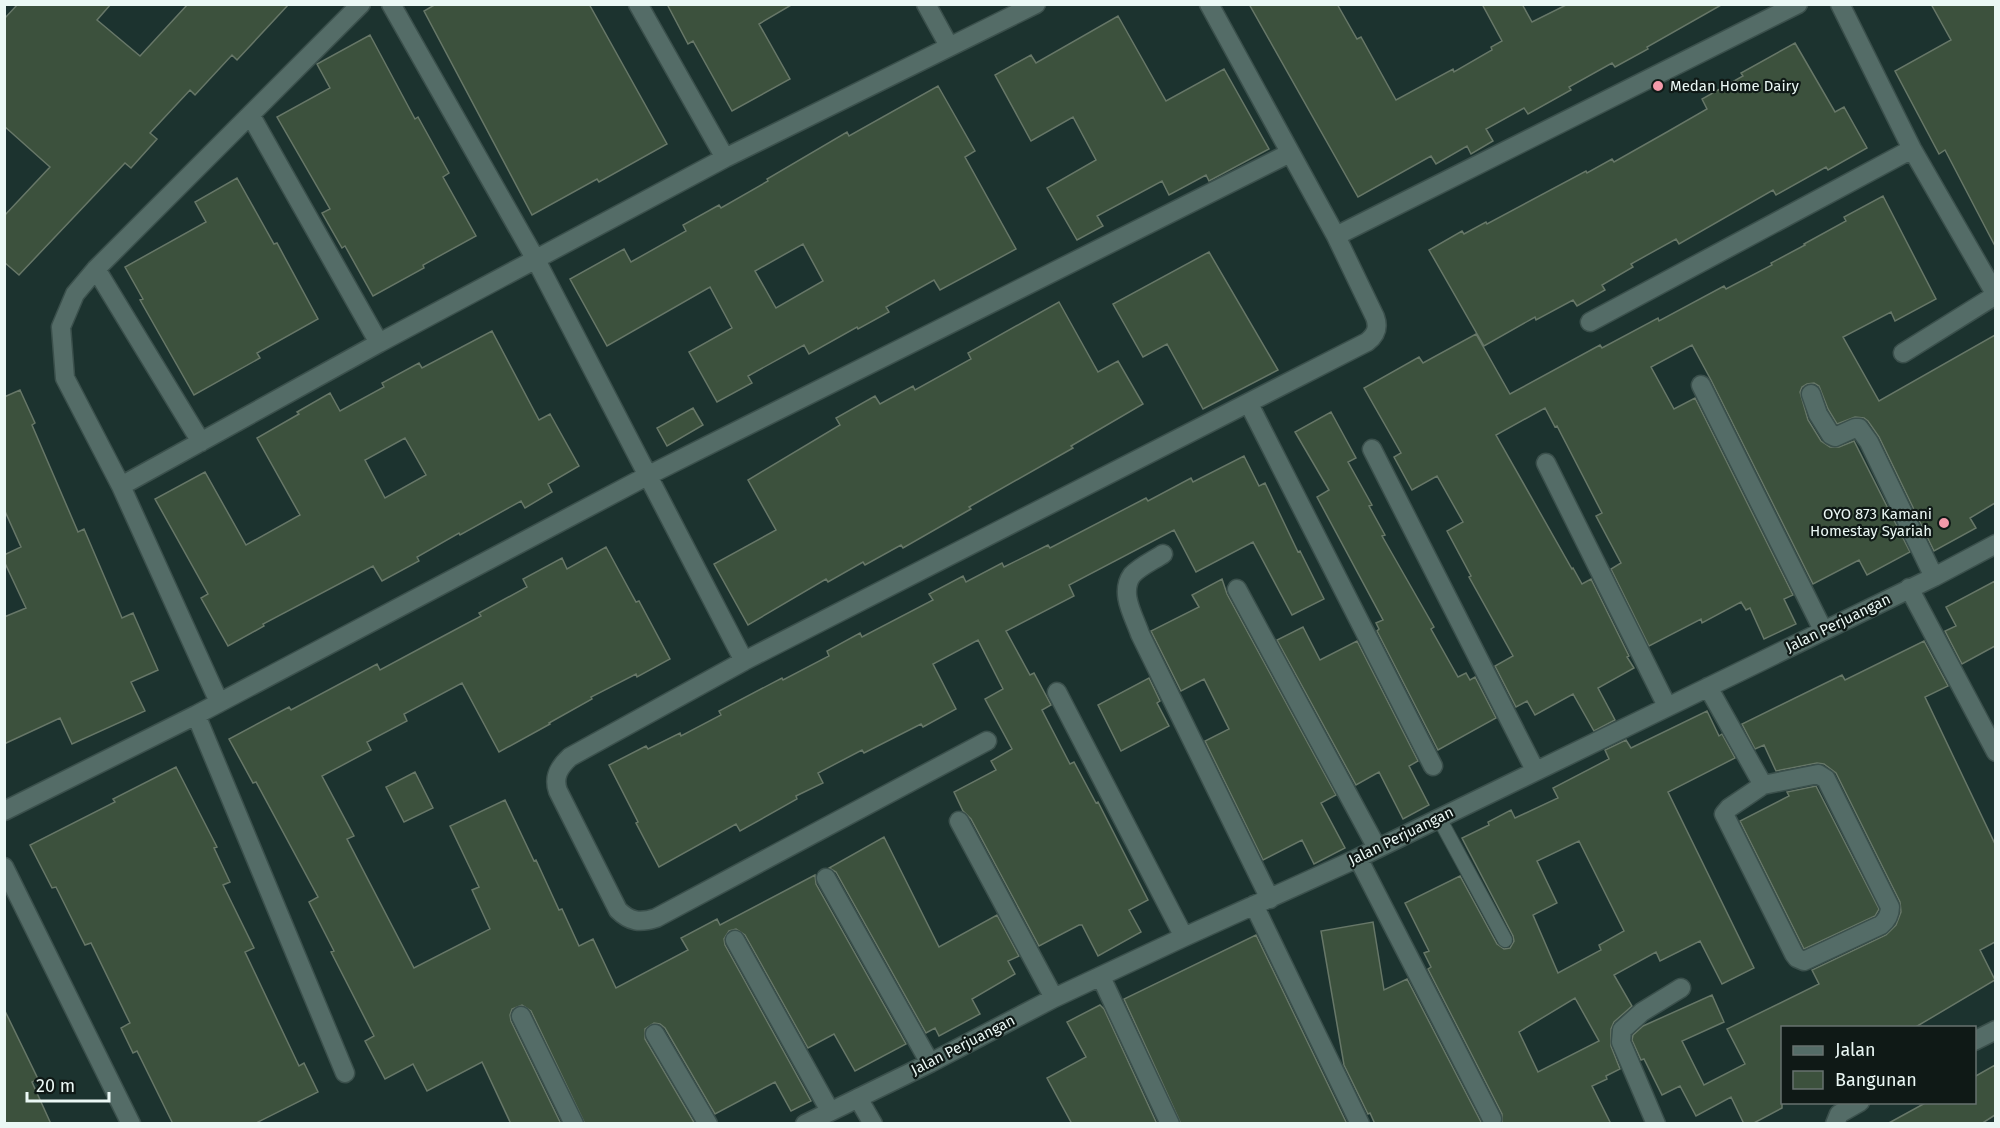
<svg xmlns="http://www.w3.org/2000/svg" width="2000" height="1128" viewBox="0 0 2000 1128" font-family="'Fira Sans',sans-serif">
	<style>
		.building { fill: #3c513d; stroke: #677768; stroke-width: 1.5; fill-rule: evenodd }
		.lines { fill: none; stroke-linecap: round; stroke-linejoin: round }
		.service-casing { stroke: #3b504c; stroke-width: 16 }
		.minor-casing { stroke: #3b504c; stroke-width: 21 }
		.service { stroke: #546c67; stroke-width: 14 }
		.minor { stroke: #546c67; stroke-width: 18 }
		.poi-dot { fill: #f39aaa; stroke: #0f1916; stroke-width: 2 }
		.labels { text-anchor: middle; stroke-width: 4.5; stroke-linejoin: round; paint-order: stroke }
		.poi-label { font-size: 15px; fill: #ebf8f5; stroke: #0f1916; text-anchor: start }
		.street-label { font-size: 15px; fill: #ebf8f5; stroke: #0f1916 }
	</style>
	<rect width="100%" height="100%" fill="#1c332f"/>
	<path class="building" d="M18 4H111L97 20 140 56 188 4H289L237 60 232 55 195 95 190 90 150 133 157 139 131 168 125 163 19 275 4 262V216L50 167 4 126V19Z
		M436 4H589L667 144 599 182 597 179 532 215 424 11Z
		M667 4H793L759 24 790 79 732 111 693 41 688 44Z
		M1249 4H1337L1357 39 1361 37 1396 100 1453 69 1454 72 1492 50 1491 47 1502 41 1482 4H1522L1532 22 1568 4H1723L1647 47 1648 49 1615 67 1612 63 1569 87 1571 90 1528 114 1524 108 1486 129 1493 141 1471 154 1467 146 1436 164 1431 156 1358 197Z
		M1931 4H1995V246L1945 150 1939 154 1895 71 1951 40Z
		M1118 16 1166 101 1224 69 1269 149 1209 181 1206 175 1169 195 1162 181 1097 216 1103 226 1077 240 1047 188 1096 160 1073 117 1031 141 995 75 1031 55 1036 63Z
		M370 35 415 119 418 117 449 173 443 177 476 236 423 265 424 268 373 296 345 246 342 248 322 213 330 209 277 117 330 88 317 64Z
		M1795 43 1835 112 1844 107 1867 148 1828 170 1826 167 1776 195 1773 190 1679 244 1676 239 1631 264 1633 267 1602 285 1605 290 1577 306 1573 300 1536 320 1535 317 1484 346 1429 250 1462 231 1464 234 1486 222 1487 224 1586 171 1587 173 1612 159 1614 162 1667 132 1707 109 1702 99 1743 76 1741 73Z
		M938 86 975 151 965 157 1016 249 940 290 934 280 886 307 889 312 858 329 857 327 809 354 804 345 748 376 752 383 717 402 689 352 732 328 710 287 607 346 570 279 624 249 631 262 686 231 683 225 719 205 721 208 768 181 767 179 847 132 849 136ZM803 244 823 281 776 308 755 271Z
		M237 178 274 244 277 243 318 319 257 353 260 358 194 395 140 300 143 299 125 267 206 222 195 202Z
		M1883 196 1936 299 1895 321 1891 312 1843 337 1879 401 1995 335V503L1970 518 1976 528 1934 551 1879 437 1868 421 1864 418 1855 417 1837 424 1828 409 1819 386 1814 383 1807 384 1802 387 1800 392 1808 420 1821 441 1830 447H1839L1854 441 1910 552 1867 575 1859 560 1813 584 1711 380 1692 345 1651 367 1674 409 1695 398 1793 595 1784 599 1796 624 1764 639 1750 608 1746 610 1741 602 1702 623 1701 619 1649 646 1611 569 1621 563 1596 516 1602 513 1557 426 1555 427 1545 408 1496 435 1572 569 1573 568 1582 584 1591 579 1629 656 1627 657 1634 668 1598 688 1615 720 1594 731 1573 694 1535 715 1527 701 1516 707 1495 666 1513 656 1469 577 1471 576 1447 531 1463 522 1437 476 1412 490 1394 457 1401 453 1364 388 1419 357 1423 363 1476 334 1510 394 1600 345 1602 348 1658 318 1659 321 1724 286 1726 289 1772 265 1771 263 1805 245 1804 244 1846 221 1844 217Z
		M1209 252 1278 370 1203 409 1167 344 1143 357 1113 304Z
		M1059 302 1098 372 1118 361 1143 404 1071 446 1073 448 969 507 971 509 903 548 901 545 865 565 863 562 828 582 826 579 748 625 714 564 776 530 748 480 840 425 836 418 875 396 880 404 913 386 915 390 971 359 968 353Z
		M492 331 539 420 550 414 579 466 548 484 552 492 525 508 521 501 460 535 459 533 417 557 419 561 382 581 373 566 263 624 264 626 228 646 201 598 208 594 155 499 205 472 246 545 300 515 257 438 299 414 297 412 330 393 340 411 384 387 382 383 419 363 422 368ZM405 438 426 475 385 498 365 460Z
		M20 390 35 423 32 425 78 532 84 529 122 618 133 613 158 670 131 682 145 711 72 744 60 718 4 744V617L26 608 4 561V555L21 547 4 509V397Z
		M693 408 703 425 667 446 657 428Z
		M1331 412 1356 458 1348 462 1372 505 1369 506 1385 535 1382 536 1434 627 1431 629 1458 677 1466 673 1470 680 1475 677 1496 718 1438 750 1377 631 1379 629 1376 623 1383 620 1317 497 1329 490 1295 432Z
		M1244 456 1259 486 1265 483 1298 552 1300 551 1324 599 1292 615 1253 542 1196 572 1174 530 1069 585 1074 596 1006 631 1030 675 1034 673 1051 705 1042 710 1070 764 1074 762 1096 803 1098 802 1148 900 1129 910 1141 932 1098 956 1082 925H1079L1039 946 971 819 963 811 954 792 996 770 991 761 1012 749 985 699 1003 689 978 640 933 664 956 709 923 727 921 724 864 753 862 750 818 773 823 783 796 796 797 799 740 831 736 824 659 867 636 823 638 822 609 765 646 746 648 749 680 733 681 736 721 715 719 711 782 678 783 680 829 656 827 651 860 633 862 637 933 600 929 594 963 576 966 582 1002 563 1004 567 1048 545 1050 548 1146 498 1148 501 1191 478 1193 482Z
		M606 547 636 602 639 601 670 659 637 677 636 674 591 697 592 699 549 723 550 724 499 752 462 683 404 714 407 721 367 742 371 750 322 776 354 836 347 839 414 968 490 929 472 890 479 887 450 826 505 800 534 861 536 860 559 910 562 909 579 946 593 939 616 988 688 950 681 938 717 919 720 925 815 875 816 884 906 1044 855 1071 834 1034 808 1048 745 935 736 929 729 931 724 939 725 945 811 1101 791 1111 775 1082 715 1114 665 1028 660 1024 654 1023 645 1029V1039L695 1124H585L531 1011 522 1005 512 1009 510 1015 511 1021 561 1124H511L482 1062 427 1091 413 1064 385 1079 365 1041 374 1036 331 952 334 951 309 902 318 897 256 782 253 783 229 739 289 707 291 710 377 664 380 670 434 641 481 616 479 613 527 587 523 579 562 558 567 569Z
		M1222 579 1227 594 1336 795 1321 803 1345 848 1314 864 1302 840 1263 860 1205 741 1229 729 1204 679 1181 691 1151 631 1199 607 1192 595Z
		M1995 581V646L1962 664 1945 631 1956 626 1946 607Z
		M1303 627 1320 660 1357 641 1418 761 1409 766 1429 805 1403 819 1379 772 1356 785 1277 640Z
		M1924 641 1948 686 1925 697 1995 844V942L1980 950 1995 980 1914 1028H1782V1108L1752 1124H1744L1731 1097 1696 1116 1680 1086 1662 1095 1644 1059 1641 1060 1632 1040 1633 1035 1643 1026 1712 995 1724 1022 1682 1041 1704 1085 1745 1064 1727 1029 1819 984 1812 970 1886 935 1896 925 1901 912 1900 902 1836 773 1824 764 1817 763 1776 771 1764 745 1755 749 1742 724 1842 675 1845 680Z
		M1149 678 1160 701 1157 703 1169 726 1121 751 1098 705Z
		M1707 711 1719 736 1722 734 1735 758 1668 792 1754 968 1722 984 1700 941 1660 961 1656 952 1614 975 1632 1006 1614 1022 1611 1029V1046L1620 1069 1606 1076 1607 1079 1592 1086 1611 1124H1502V1114L1428 969 1431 967 1424 953 1429 951 1405 903 1460 876 1497 944 1504 949 1510 948 1514 941 1513 936 1462 838 1489 825 1488 822 1511 810 1515 818 1558 798 1553 788 1609 759 1605 750 1626 740 1631 748ZM1579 841 1624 931 1599 945 1601 950 1558 973 1533 915 1557 903 1537 861ZM1575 998 1599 1041 1538 1072 1519 1032Z
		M176 767 217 847 214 848 230 882 223 885 254 948 245 952 299 1066 304 1063 318 1092 254 1124H173L137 1051 133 1053 121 1028 130 1023 91 943 85 945 56 887 52 888 30 845 115 802 113 799Z
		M415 772 433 808 404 822 386 787Z
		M1816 786 1879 909 1875 916 1804 949 1740 821 1789 796 1787 792Z
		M884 837 939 947 997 915 1019 956 1008 961 1015 974 972 999 980 1014 939 1036 935 1028 926 1033 836 872 829 868Z
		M1373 922 1384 990 1407 979 1482 1124H1375L1370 1113 1368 1114 1344 1065 1321 931Z
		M1256 935 1347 1124H1181L1124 999Z
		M1100 1005 1104 1009 1157 1124H1072L1047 1078 1086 1057 1067 1022Z
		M4 1009 38 1079 32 1082 51 1124H4Z
		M1995 1065V1115L1981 1124H1887L1927 1102H1974V1077Z"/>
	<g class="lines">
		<defs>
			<path id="service" d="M1439 818 1505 940"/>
			<path id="minor" d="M391 4 536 260 744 661
				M638 4 725 158
				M926 4 949 46
				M1840 4 1912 149 1996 295
				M1336 236 1798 4
				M96 269 201 442
				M1590 322 1912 149
				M379 343 725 158 1036 4
				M1903 353 1996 295
				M1701 385 1823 630
				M1811 394 1818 414 1831 435 1835 437 1855 428H1859L1869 442 1934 577
				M1249 404 1433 766
				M1372 449 1535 770
				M1546 463 1667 706
				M121 486 379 343 251 116
				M1163 554C1154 560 1139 567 1132 575 1119 593 1134 616 1140 634L1270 899
				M1909 588 1996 752
				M1237 589 1377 848
				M1708 687 1763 785
				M1057 692 1184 937
				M219 702 121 486 65 378 61 327 75 294 96 269 361 4
				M196 715 345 1073
				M987 741 656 918C640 923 630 922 618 910L558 791C553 777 559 767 570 757L744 661 1367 342C1376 335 1379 328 1375 317L1336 236 1209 4
				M1818 774 1826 779 1890 907C1890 915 1887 920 1881 925L1804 961 1797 958 1794 954 1724 814 1729 808 1763 785Z
				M4 811 196 715 647 476 1290 153
				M959 821 1054 998
				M1358 858 1492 1119
				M4 867 131 1124
				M826 878 930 1063
				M1254 905 1360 1124
				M735 940 830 1111
				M1101 977 1170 1124
				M521 1016 574 1124
				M655 1034 708 1124
				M1974 1041 1996 1030
				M858 1098 873 1124
				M805 1124 930 1063 1054 998 1184 937 1358 858 1934 577 1996 544
				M1656 1124 1621 1042 1622 1030 1642 1012 1681 988
				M1835 1124 1839 1114 1860 1102"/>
		</defs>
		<use href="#service" class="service-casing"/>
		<use href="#minor" class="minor-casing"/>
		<use href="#service" class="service"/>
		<use href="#minor" class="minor"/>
	</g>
	<g class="poi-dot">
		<circle cx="1658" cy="86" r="6"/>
		<circle cx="1944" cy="523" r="6"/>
	</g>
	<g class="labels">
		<g class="poi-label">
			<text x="1670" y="91">Medan Home Dairy</text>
			<text x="1932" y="519" text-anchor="end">OYO 873 Kamani<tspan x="1932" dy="17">Homestay Syariah</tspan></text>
		</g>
		<g class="street-label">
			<text transform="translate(1838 623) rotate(-26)" y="5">Jalan Perjuangan</text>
			<text transform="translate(1401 836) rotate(-26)" y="5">Jalan Perjuangan</text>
			<text transform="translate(963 1045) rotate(-27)" y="5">Jalan Perjuangan</text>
		</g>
	</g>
	<rect width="2000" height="1128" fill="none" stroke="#ebf8f5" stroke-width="12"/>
	<rect x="1781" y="1026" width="195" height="78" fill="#0f1916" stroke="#67726f" stroke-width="1.5"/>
	<rect x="1793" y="1046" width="30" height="9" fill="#546c67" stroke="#67726f" stroke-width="1.5"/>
	<text x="1835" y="1056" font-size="18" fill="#ebf8f5">Jalan</text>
	<rect x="1793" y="1071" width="30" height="18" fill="#3c513d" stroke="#67726f" stroke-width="1.5"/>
	<text x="1835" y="1086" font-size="18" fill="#ebf8f5">Bangunan</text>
	<path d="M27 1092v9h82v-9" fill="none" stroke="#ebf8f5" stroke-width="3"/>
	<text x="36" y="1092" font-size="18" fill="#ebf8f5" stroke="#0f1916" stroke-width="4.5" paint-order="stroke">20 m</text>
</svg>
